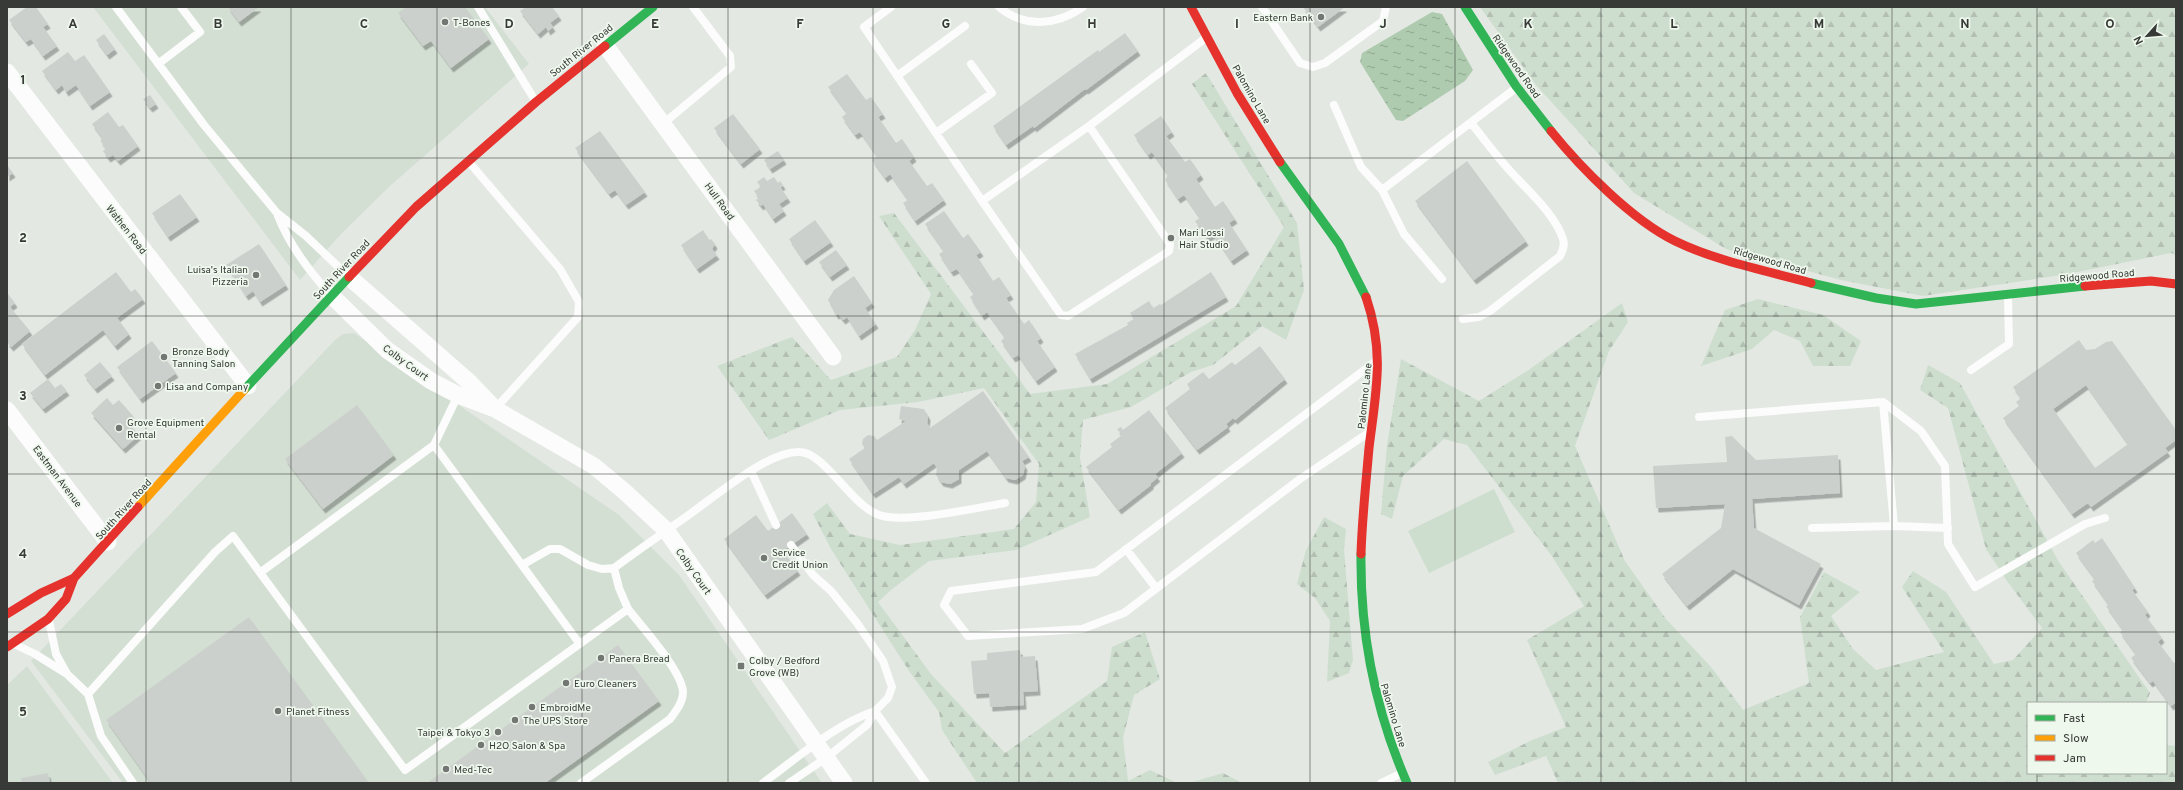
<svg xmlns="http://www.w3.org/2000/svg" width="2183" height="790" viewBox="0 0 2183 790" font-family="Overpass,sans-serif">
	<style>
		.built { fill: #d4dfd4 }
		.forest { fill: url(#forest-firs) }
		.pitch { fill: #cedece }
		.water { fill: url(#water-ripples) }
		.building { fill: #ccd0cc; fill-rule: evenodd; filter: url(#shadow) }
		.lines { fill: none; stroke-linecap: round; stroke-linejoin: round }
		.lane { stroke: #fbfcfb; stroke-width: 8 }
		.street { stroke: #fbfcfb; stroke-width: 17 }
		.fast { stroke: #30b455; stroke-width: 9 }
		.slow { stroke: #ff9f0a; stroke-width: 9 }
		.jam { stroke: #e5322d; stroke-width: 9 }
		.grid { fill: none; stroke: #373a36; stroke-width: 1; stroke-opacity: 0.55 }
		.poi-dot { fill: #737773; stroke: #eef8ed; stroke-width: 1.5 }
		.labels { text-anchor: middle; stroke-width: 3.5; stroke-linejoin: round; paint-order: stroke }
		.poi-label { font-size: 10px; fill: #373a36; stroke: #eef8ed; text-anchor: start }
		.street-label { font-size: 10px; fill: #373a36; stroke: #eef8ed }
		.grid-label { font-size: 13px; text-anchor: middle; font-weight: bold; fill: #373a36; stroke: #eef8ed; stroke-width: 3.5; stroke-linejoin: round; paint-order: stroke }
	</style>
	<defs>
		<pattern id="forest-firs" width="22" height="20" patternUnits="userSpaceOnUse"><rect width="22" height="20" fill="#cedece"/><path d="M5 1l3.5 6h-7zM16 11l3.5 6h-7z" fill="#b2bfb2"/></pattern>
		<pattern id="water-ripples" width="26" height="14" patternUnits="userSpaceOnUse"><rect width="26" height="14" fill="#afcbaf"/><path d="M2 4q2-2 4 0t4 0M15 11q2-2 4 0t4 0" fill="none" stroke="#8fa68f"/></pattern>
		<filter id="shadow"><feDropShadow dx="2.5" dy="4.5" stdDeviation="0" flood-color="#0004"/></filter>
	</defs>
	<rect width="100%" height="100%" fill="#e3e8e3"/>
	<path class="built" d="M93 7H485L529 64 390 186 342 233 300 280Z
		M354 333 619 515 679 575 822 783H123L31 661 335 340 343 334Z
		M27 666 113 783H7V685Z"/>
	<path class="forest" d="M1480 7H2176V255L2171 253 2068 274 1923 296 1841 280 1726 249 1634 193 1536 85Z
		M1206 73 1297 223 1304 290 1286 340 1262 326 1213 365 1191 372 1131 407 1083 420 1080 458 1090 517 1016 550 929 561 891 590 878 602 931 674 1005 753 1107 681 1112 647 1145 632 1160 679 1134 695 1123 738 1128 781 1150 770 1177 783H977L942 730 939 712 909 671 831 549 813 514 827 503 850 534 900 545 1014 529 1036 502 1039 464 984 388 918 402 840 410 769 440 717 366 792 337 831 380 897 357 915 330 931 294 879 216 894 213 1030 394 1107 384 1236 306 1284 227 1192 84Z
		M1758 299 1823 315 1861 341 1850 366H1813L1800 341 1774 330 1752 349 1701 366 1725 310Z
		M1622 303 1628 322 1609 351 1575 446 1625 561 1666 619 1712 668 1743 710 1809 683 1800 617 1824 572 1860 592 1831 616 1853 649 1876 670 1944 652 1902 587 1913 571 1946 592 1994 664 2013 660 2042 628 2007 581 1986 549 1948 408 1920 390 1928 365 1960 383 2059 562 2150 693 2146 703H2028V773H2166V745L2176 746V783H1558L1546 756 1495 775 1488 762 1532 740 1566 727 1527 640 1584 606 1551 555 1467 445 1444 439 1403 476 1392 519 1381 514 1387 445 1401 359 1479 401 1530 369Z
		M1324 517 1346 529 1344 549 1353 660 1349 673 1327 682 1330 621 1315 598 1297 584 1306 550Z
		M1223 773 1242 783H1189Z"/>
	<path class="pitch" d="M1494 489 1515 532 1429 573 1408 531Z"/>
	<path class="water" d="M1432 12 1442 14 1473 70 1465 81 1403 121 1396 120 1360 62 1362 53Z"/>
	<path class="building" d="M27 7H36L48 24 43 27 57 46 43 56 31 39 26 42 9 20Z
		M228 7H259L239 22Z
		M404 7H465L489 39 451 68 431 41 423 46 398 13 405 8Z
		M526 7H552L559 16 550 23 553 27 548 31 546 27 538 34 520 11Z
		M1303 7H1345L1318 27Z
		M1125 33 1138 51 1086 90 1085 89 1034 128 1033 126 1006 145 993 126 1098 50 1099 52Z
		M104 34 115 49 107 55 96 40Z
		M68 52 75 61 84 55 110 92 90 106 76 85 66 92 62 85 56 90 42 71Z
		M847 74 866 100 871 97 883 114 878 117 896 143 902 139 914 157 909 161 927 186 932 183 944 200 915 221 903 203 908 200 890 174 885 178 872 160 877 156 860 132 855 135 842 117 847 113 828 87Z
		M150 95 156 104 150 108 143 99Z
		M108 112 119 127 123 125 138 146 118 161 113 155 108 158 103 151 106 149 100 140 103 139 92 124Z
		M733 114 760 149 741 164 714 128Z
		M1161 116 1172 132 1166 136 1185 162 1190 159 1201 175 1196 179 1215 207 1223 201 1235 219 1229 223 1247 250 1231 261 1213 234 1207 238 1195 221 1200 218 1184 195 1178 199 1165 180 1168 175 1152 152 1148 155 1134 135Z
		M600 131 645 192 626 205 615 190 609 194 575 148Z
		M778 151 784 160 770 169 764 160Z
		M1467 161 1526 241 1474 280 1415 201Z
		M7 165 13 173 7 177Z
		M764 177 767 181 774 177 778 183 780 181 783 185 780 187 788 198 779 204 784 211 773 219 763 204 761 206 756 200 759 198 754 191 761 187 757 182Z
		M180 194 197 217 168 237 152 213Z
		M944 211 963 238 968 234 981 252 976 255 993 281 999 277 1011 295 1006 298 1024 324 1029 320 1041 338 1037 341 1055 367 1036 381 1018 355 1013 358 1001 341 1005 337 987 312 982 316 970 297 974 294 957 269 951 272 939 254 944 251 925 224Z
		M815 220 831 242 804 261 789 239Z
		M703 230 709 240 711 239 715 244 712 249 717 255 697 269 681 245Z
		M259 244 286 285 260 302 253 291 246 296 226 265Z
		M836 250 847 265 830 277 819 262Z
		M116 272 131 292 135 289 143 299 117 318 129 334 115 346 103 330 45 375 22 344Z
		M1211 272 1226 297 1090 379 1075 354 1128 325 1127 323 1134 319 1130 313 1149 301 1153 308 1160 304 1161 305Z
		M854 276 872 303 865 308 876 324 859 336 847 317 843 320 838 314 836 315 828 300 834 290Z
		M8 294 15 303 10 307 30 331 11 347 7 342Z
		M2079 340 2086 350 2095 349 2106 342 2112 341 2176 430V440L2165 448 2168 452 2091 507 2088 503 2072 514 2003 418 2019 406 2016 402 2021 398 2013 387ZM2086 385 2128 444 2095 468 2053 409Z
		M152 341 176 373 140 399 117 367Z
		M1260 346 1285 379 1235 420 1233 418 1226 424 1228 427 1197 450 1165 408 1190 389 1187 384 1203 372 1209 379 1232 362 1235 365Z
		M100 362 112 376 95 389 84 375Z
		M48 379 55 388 61 384 67 391 43 409 30 393Z
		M983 391 1029 457 1022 461 1025 466 1023 475 1015 480 1006 478 987 451 959 470V479L950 484 941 482 936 475 937 468 934 463 904 484 899 477 873 494 849 459 865 448 862 444 863 439 868 435 874 436 877 440 906 421 899 419 901 406 924 409 928 416 927 423 930 428Z
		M107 398 113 405 119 400 134 417 128 422 139 435 123 449 91 413Z
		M357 405 394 455 323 509 285 459Z
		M1149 410 1182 453 1155 474 1158 477 1151 483V485L1119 510 1086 467 1112 447 1110 444 1122 435 1117 429 1121 427 1123 430Z
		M1732 436 1756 460 1838 455 1840 493 1752 499 1754 528 1821 564 1799 605 1733 569 1687 606 1662 574 1721 528 1725 504 1656 508 1653 466 1727 462 1725 437Z
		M792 513 807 534 783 551 798 571 765 595 724 539 756 515 768 531Z
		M2102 538 2135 588 2132 590 2148 612 2145 615 2162 638 2158 642 2174 663 2176 662V702L2171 706 2153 681 2150 683 2131 658 2136 654 2120 632 2123 630 2106 606 2109 605 2092 581 2095 579 2076 553 2093 540 2095 543Z
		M249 617 369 783H151L106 720Z
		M618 645 659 701 545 783H427Z
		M1020 650 1021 657 1035 656 1038 691 1023 692 1024 705 990 707 989 693 974 694 971 661 987 660V653Z
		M48 773 50 783H22L21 778Z"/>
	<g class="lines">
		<path class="lane" d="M116 7 204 125 277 213 306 236 348 276
			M478 7 536 102
			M891 7 864 27 982 201
			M999 7C1024 28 1056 26 1083 7
			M1262 7 1300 63 1313 67 1325 63 1383 21 1386 7
			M158 64 200 32 181 7
			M897 76 965 26
			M1334 105 1361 167 1382 190
			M664 123 731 67 730 56 693 7
			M1089 126 1166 238 1170 244 1169 251 1068 316 1061 315 982 201 1089 126 1207 37
			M936 133 992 93 971 64
			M469 162 560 269 579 302 578 317 495 409
			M278 216C290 246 308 270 330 294
			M1442 279 1404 234 1382 190 1516 88
			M1463 319 1479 317 1490 311 1560 256C1563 250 1565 245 1563 239 1554 211 1522 186 1504 164 1493 151 1482 137 1472 124
			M1971 370 2009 344 2008 295
			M1883 402 1894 526 1948 528
			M1699 417 1883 402 1921 431 1945 466 1948 544 1975 587 2085 524 2105 518
			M1368 433 1300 479 1124 613 1082 629 968 636 944 605 951 591 1096 572 1375 362
			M434 445 579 643
			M751 471 776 525
			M1812 528 1894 526
			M1126 549 1156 588
			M522 565 550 549H560L588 565 602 569 614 568C637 551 660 535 683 519 711 500 768 450 800 452 825 453 851 505 879 515 903 524 976 508 1005 503
			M614 568 619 588 628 609
			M261 572 434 445 458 395
			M14 644 35 654 67 674 56 654 49 621
			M67 674 88 694 101 736 133 783
			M88 694 215 552 233 536 405 770 628 609C642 627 682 671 683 692 683 702 676 711 670 719L581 783
			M875 711 926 783
			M763 783C796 759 835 724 875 711
			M789 783 826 758 867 725 875 711 888 698 892 687 883 661 857 623 831 591 813 575 791 545
			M1381 783 1402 773"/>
		<path class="street" d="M605 45 833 357
			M7 72 248 386
			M348 276 469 382 491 405
			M331 295 387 350 431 381 458 395 495 409 594 466 625 492 666 530 844 783
			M7 410 108 542"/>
		<path class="fast" d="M1465 7 1516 86 1551 131
			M605 46 653 7
			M1280 162 1339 244 1366 297
			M1811 283 1876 298 1916 304 2085 286
			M244 390 349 277
			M1361 554C1360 634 1375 710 1407 783"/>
		<path class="slow" d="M138 507 244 390"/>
		<path class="jam" d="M1191 7 1237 93 1280 162
			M1551 131C1581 168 1632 220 1675 241 1716 261 1767 271 1811 283
			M349 277 416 207 536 102 605 46
			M2085 286 2151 281 2176 284
			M1361 554C1362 519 1366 483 1369 448 1376 391 1385 353 1366 297
			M7 614 41 593 74 578
			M7 647 48 619 66 599 74 578 138 507"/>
	</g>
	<path class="grid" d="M146 7V783M291 7V783M437 7V783M582 7V783M728 7V783M873 7V783M1019 7V783M1164 7V783M1310 7V783M1455 7V783M1601 7V783M1746 7V783M1892 7V783M2037 7V703M7 158H2176M7 316H2176M7 474H2176M7 632H2176M2037 773V783"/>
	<g class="poi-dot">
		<circle cx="1321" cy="17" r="4"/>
		<circle cx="445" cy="22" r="4"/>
		<circle cx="1171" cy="238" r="4"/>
		<circle cx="256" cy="275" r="4"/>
		<circle cx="164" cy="357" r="4"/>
		<circle cx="158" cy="386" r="4"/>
		<circle cx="119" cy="428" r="4"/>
		<circle cx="764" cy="558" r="4"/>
		<circle cx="601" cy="658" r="4"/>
		<rect x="737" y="662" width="8" height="8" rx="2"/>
		<circle cx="566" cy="683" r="4"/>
		<circle cx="532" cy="707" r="4"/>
		<circle cx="278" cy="711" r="4"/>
		<circle cx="515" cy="720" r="4"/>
		<circle cx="498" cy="732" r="4"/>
		<circle cx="481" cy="745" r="4"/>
		<circle cx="446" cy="769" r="4"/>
	</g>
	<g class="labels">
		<g class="poi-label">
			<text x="1313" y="21" text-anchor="end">Eastern Bank</text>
			<text x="453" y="26">T-Bones</text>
			<text x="1179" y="236">Mari Lossi<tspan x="1179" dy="12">Hair Studio</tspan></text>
			<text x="248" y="273" text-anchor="end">Luisa's Italian<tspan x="248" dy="12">Pizzeria</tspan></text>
			<text x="172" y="355">Bronze Body<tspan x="172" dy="12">Tanning Salon</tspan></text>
			<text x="166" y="390">Lisa and Company</text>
			<text x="127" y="426">Grove Equipment<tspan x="127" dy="12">Rental</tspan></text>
			<text x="772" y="556">Service<tspan x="772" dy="12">Credit Union</tspan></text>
			<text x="609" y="662">Panera Bread</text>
			<text x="749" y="664">Colby / Bedford<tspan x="749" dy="12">Grove (WB)</tspan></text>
			<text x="574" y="687">Euro Cleaners</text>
			<text x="540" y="711">EmbroidMe</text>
			<text x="286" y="715">Planet Fitness</text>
			<text x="523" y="724">The UPS Store</text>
			<text x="490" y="736" text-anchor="end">Taipei &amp; Tokyo 3</text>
			<text x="489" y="749">H2O Salon &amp; Spa</text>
			<text x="454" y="773">Med-Tec</text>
		</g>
		<g class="street-label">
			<text transform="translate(581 50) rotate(-39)" y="4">South River Road</text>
			<text transform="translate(1517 66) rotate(55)" y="4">Ridgewood Road</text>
			<text transform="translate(1252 94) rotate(60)" y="4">Palomino Lane</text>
			<text transform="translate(720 201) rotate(54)" y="4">Hull Road</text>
			<text transform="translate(127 229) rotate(52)" y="4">Wathen Road</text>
			<text transform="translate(1770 260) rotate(16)" y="4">Ridgewood Road</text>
			<text transform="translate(341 269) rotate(-47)" y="4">South River Road</text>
			<text transform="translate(2097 275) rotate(-5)" y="4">Ridgewood Road</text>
			<text transform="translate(406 362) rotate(36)" y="4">Colby Court</text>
			<text transform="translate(1364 396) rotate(-84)" y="4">Palomino Lane</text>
			<text transform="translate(58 476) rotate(53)" y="4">Eastman Avenue</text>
			<text transform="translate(123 509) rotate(-48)" y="4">South River Road</text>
			<text transform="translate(694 571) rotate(55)" y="4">Colby Court</text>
			<text transform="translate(1394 715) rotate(73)" y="4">Palomino Lane</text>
		</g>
	</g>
	<g class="grid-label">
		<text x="73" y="28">A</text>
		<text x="218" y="28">B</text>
		<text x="364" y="28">C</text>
		<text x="509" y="28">D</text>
		<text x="655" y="28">E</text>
		<text x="800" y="28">F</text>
		<text x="946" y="28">G</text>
		<text x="1092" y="28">H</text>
		<text x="1237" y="28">I</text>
		<text x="1383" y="28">J</text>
		<text x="1528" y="28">K</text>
		<text x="1674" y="28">L</text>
		<text x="1819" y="28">M</text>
		<text x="1965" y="28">N</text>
		<text x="2110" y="28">O</text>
		<text x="23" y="84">1</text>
		<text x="23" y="242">2</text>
		<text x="23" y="400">3</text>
		<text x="23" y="558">4</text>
		<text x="23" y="716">5</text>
	</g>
	<rect width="2183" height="790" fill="none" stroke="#373a36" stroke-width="16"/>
	<rect x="2027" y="702" width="140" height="72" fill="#eef8ed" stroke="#a5aca4"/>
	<rect x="2035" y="715" width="20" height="6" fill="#30b455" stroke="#a5aca4"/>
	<text x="2063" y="722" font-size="12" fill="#373a36">Fast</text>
	<rect x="2035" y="735" width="20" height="6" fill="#ff9f0a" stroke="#a5aca4"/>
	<text x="2063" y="742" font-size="12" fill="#373a36">Slow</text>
	<rect x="2035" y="755" width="20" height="6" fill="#e5322d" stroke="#a5aca4"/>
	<text x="2063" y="762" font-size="12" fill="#373a36">Jam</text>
	<g transform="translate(2147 36) rotate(243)" stroke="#eef8ed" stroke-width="3" paint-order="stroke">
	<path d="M0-3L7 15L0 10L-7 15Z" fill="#373a36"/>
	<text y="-6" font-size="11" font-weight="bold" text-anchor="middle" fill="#373a36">N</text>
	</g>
</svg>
